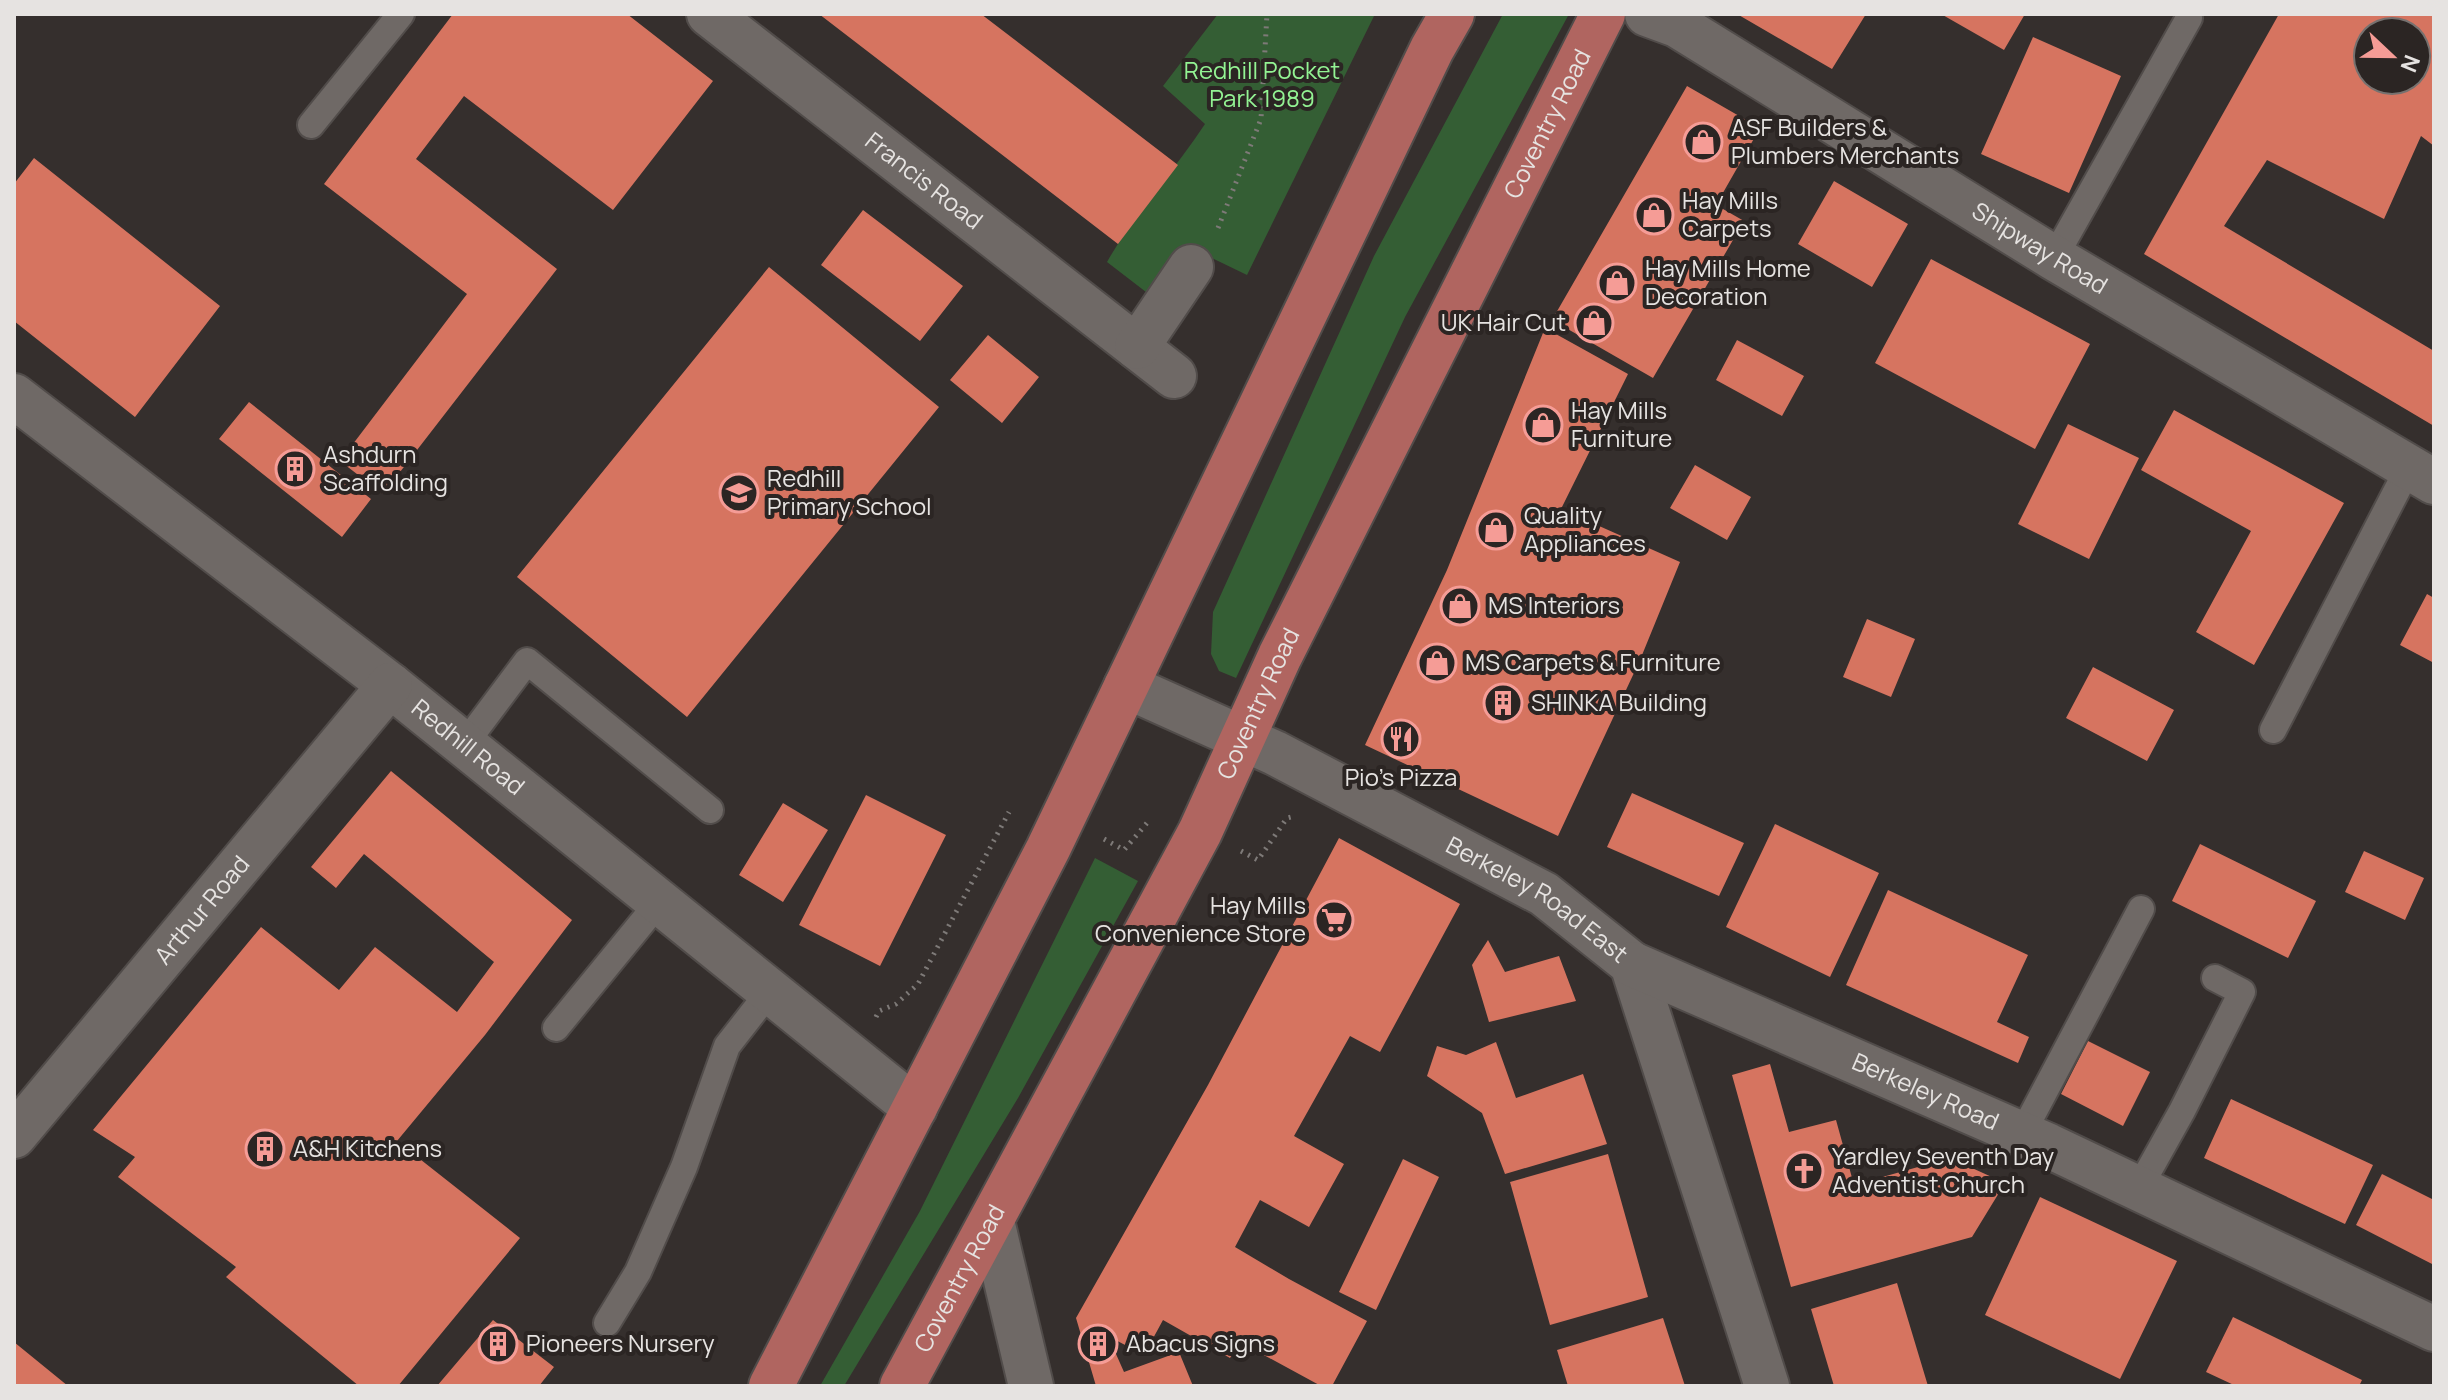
<svg xmlns="http://www.w3.org/2000/svg" width="2448" height="1400" viewBox="0 0 2448 1400" font-family="Manrope,sans-serif">
	<style>
		.green { fill: #345e34 }
		.building { fill: #d67460; fill-rule: evenodd }
		.lines { fill: none; stroke-linecap: round; stroke-linejoin: round }
		.service-casing { stroke: #514c4a; stroke-width: 30 }
		.minor-casing { stroke: #514c4a; stroke-width: 48 }
		.tertiary-casing { stroke: #514c4a; stroke-width: 48 }
		.trunk-casing { stroke: #514c4a; stroke-width: 48 }
		.path { stroke: #7e7a78; stroke-width: 5; stroke-dasharray: 2 6; stroke-linecap: butt }
		.service { stroke: #6f6966; stroke-width: 26 }
		.minor { stroke: #6f6966; stroke-width: 44 }
		.tertiary { stroke: #6f6966; stroke-width: 44 }
		.trunk { stroke: #b06560; stroke-width: 44 }
		.labels { text-anchor: middle; stroke-width: 8; stroke-linejoin: round; paint-order: stroke }
		.park-label { font-size: 24px; fill: #93f393; stroke: #2b2523 }
		.street-label { font-size: 24px; fill: #e6e3e1; stroke: #2b2523 }
		.poi-label { font-size: 24px; fill: #e6e3e1; stroke: #2b2523; text-anchor: start }
	</style>
	<rect width="100%" height="100%" fill="#352f2d"/>
	<path class="green" d="M1218 14H1375L1247 275 1187 246 1146 292 1107 262C1134 214 1174 171 1205 124L1163 86Z
		M1503 14H1569L1405 317 1236 678 1219 671 1211 654 1213 612 1374 256Z
		M1095 858 1138 881 1018 1098 844 1386H820L920 1211Z"/>
	<path class="building" d="M453 14H627L713 81 613 210 464 96 416 159 557 269 383 494 340 461 467 294 324 184Z
		M819 14H981L1178 165 1118 244Z
		M1737 14H1866L1832 69Z
		M1941 14H2025L2004 50Z
		M2279 14H2434V146L2421 136 2384 219 2267 160 2224 226 2434 351V426L2144 254ZM2368 32H2416V80H2368Z
		M2033 37 2121 76 2069 193 1981 154Z
		M1687 86 1760 128 1716 205 1744 221 1653 378 1552 320Z
		M34 158 220 306 135 417 14 321V184Z
		M1834 181 1908 224 1872 287 1798 244Z
		M863 210 963 286 920 341 821 265Z
		M1931 259 2090 344 2035 449 1875 363Z
		M769 267 939 407 687 717 517 577Z
		M1545 328 1628 374 1561 509 1680 562 1640 660 1558 836 1365 745 1447 570Z
		M988 335 1039 377 1002 423 950 380Z
		M1737 340 1804 376 1782 416 1716 380Z
		M249 402 371 499 342 537 219 439Z
		M2174 410 2344 503 2254 665 2196 632 2251 531 2141 470Z
		M2068 424 2139 458 2089 559 2018 524Z
		M1695 465 1751 497 1727 540 1670 508Z
		M2427 594 2434 598V663L2400 645Z
		M1867 619 1915 639 1891 697 1843 677Z
		M2093 667 2174 710 2147 761 2066 718Z
		M391 771 572 920 485 1035 397 1141 520 1238 398 1386H359L226 1277 236 1267 118 1177 135 1157 93 1130 261 927 339 990 375 947 457 1012 494 962 364 854 336 888 311 867Z
		M1632 793 1744 843 1719 896 1607 847Z
		M866 795 946 835 880 966 799 925Z
		M783 803 828 830 783 902 739 875Z
		M1775 824 1879 873 1830 977 1726 927Z
		M1339 838 1460 904 1380 1052 1350 1036 1294 1136 1344 1164 1309 1227 1260 1200 1235 1247 1289 1279 1367 1321 1332 1386H1321L1240 1342 1230 1358 1163 1320 1144 1355 1108 1336 1124 1372 1179 1352 1193 1386H1096L1076 1318 1208 1085Z
		M2200 844 2316 901 2288 958 2172 901Z
		M2364 851 2424 878 2405 920 2345 892Z
		M1888 890 2028 955 1997 1022 2029 1037 2018 1063 1846 985Z
		M1488 940 1505 972 1559 956 1576 1001 1489 1022 1472 965Z
		M2088 1041 2150 1072 2123 1126 2061 1094Z
		M1496 1042 1516 1098 1583 1074 1607 1144 1505 1174 1482 1113 1427 1076 1437 1046 1466 1055Z
		M1770 1064 1789 1132 1836 1120 1854 1185 1950 1158 2005 1183 1972 1237 1791 1287 1732 1075Z
		M2231 1099 2373 1165 2345 1224 2204 1158Z
		M1608 1154 1648 1297 1550 1325 1510 1182Z
		M1403 1159 1439 1177 1376 1310 1339 1292Z
		M2382 1174 2434 1200V1265L2356 1225Z
		M2040 1197 2177 1261 2120 1379 1985 1315Z
		M1897 1283 1928 1386H1834L1811 1309Z
		M2233 1317 2362 1380 2359 1386H2236L2206 1372Z
		M1663 1318 1685 1386H1568L1557 1350Z
		M493 1320 554 1367 539 1386H437Z
		M14 1342 68 1386H14Z"/>
	<g class="lines">
		<defs>
			<path id="service" d="M311 125 401 14
				M2054 258 2189 18
				M2273 730 2409 467
				M464 745 527 661 710 810
				M556 1028 659 902
				M2022 1134 2141 909
				M2139 1188 2182 1111 2242 992 2215 978
				M607 1323 638 1272 684 1167 727 1046 770 991"/>
			<g id="minor">
				<path id="s1" d="M709 14 1174 376"/>
				<path id="s2" d="M1647 14 1677 25 2054 258 2434 482"/>
				<path d="M1137 347 1191 267"/>
				<path id="s3" d="M14 396 390 685 915 1108"/>
				<path id="s4" d="M1126 686 1275 753 1544 894 1632 964 1767 1386"/>
				<path id="s5" d="M1632 964 2049 1146 2434 1329"/>
				<path id="s6" d="M14 1136 390 685"/>
			</g>
			<path id="tertiary" d="M992 1221 1031 1386"/>
			<g id="trunk">
				<path d="M771 1386 1048 849 1432 49 1452 14"/>
				<path id="s7" d="M902 1386 1200 832 1280 656 1603 14"/>
			</g>
		</defs>
		<use href="#service" class="service-casing"/>
		<use href="#minor" class="minor-casing"/>
		<use href="#tertiary" class="tertiary-casing"/>
		<use href="#trunk" class="trunk-casing"/>
		<path class="path" d="M1218 228 1261 119 1267 14
			M1104 839 1124 850 1147 823
			M1241 851 1258 860 1287 818 1291 817
			M876 1017 879 1011 896 1004 918 984 1009 812"/>
		<use href="#service" class="service"/>
		<use href="#minor" class="minor"/>
		<use href="#tertiary" class="tertiary"/>
		<use href="#trunk" class="trunk"/>
	</g>
	<defs>
		<symbol id="shop-ring" viewBox="-11 -11 22 22"><circle r="9.5" fill="#2b2523" stroke="#f59c96" stroke-width="1.5"/><path d="M-5-2.5h2.3a2.7 3.5 0 0 1 5.4 0H5L5.5 6h-11ZM-1.5-2.5h3a1.5 2.3 0 0 0-3 0Z" fill="#f59c96"/></symbol>
		<symbol id="building-ring" viewBox="-11 -11 22 22"><circle r="9.5" fill="#2b2523" stroke="#f59c96" stroke-width="1.5"/><path d="M-4-6H4V6H1V3H-1V6H-4ZM-2.5-4.3h1.7v1.8h-1.7ZM.8-4.3h1.7v1.8H.8ZM-2.5-1h1.7V.8h-1.7ZM.8-1h1.7V.8H.8Z" fill="#f59c96"/></symbol>
		<symbol id="school-ring" viewBox="-11 -11 22 22"><circle r="9.5" fill="#2b2523" stroke="#f59c96" stroke-width="1.5"/><path d="M0-5L7-2L0 1L-7-2ZM-4 1L0 2.5L4 1V4Q0 6-4 4Z" fill="#f59c96"/></symbol>
		<symbol id="restaurant-ring" viewBox="-11 -11 22 22"><circle r="9.5" fill="#2b2523" stroke="#f59c96" stroke-width="1.5"/><path d="M-5-6h1v4h1v-4h1v4h1v-4h1v5L-1.5 .5V6h-2V.5L-5-1ZM5-6V6H3V1.5H1.5Q1.5-4 5-6Z" fill="#f59c96"/></symbol>
		<symbol id="supermarket-ring" viewBox="-11 -11 22 22"><circle r="9.5" fill="#2b2523" stroke="#f59c96" stroke-width="1.5"/><path d="M-6-5.5h2.5l.6 2H6L4.5 2H-2.5L-4.4-4H-6ZM-1.5 3.2a1.3 1.3 0 1 0 .1 0ZM3 3.2a1.3 1.3 0 1 0 .1 0Z" fill="#f59c96"/></symbol>
		<symbol id="church-ring" viewBox="-11 -11 22 22"><circle r="9.5" fill="#2b2523" stroke="#f59c96" stroke-width="1.5"/><path d="M-1.2-6h2.4v3.5h3.3v2.4h-3.3V6h-2.4V-.1h-3.3v-2.4h3.3Z" fill="#f59c96"/></symbol>
	</defs>
	<g fill-rule="evenodd">
		<use href="#shop-ring" x="1681" y="120" width="44" height="44"/>
		<use href="#shop-ring" x="1632" y="193" width="44" height="44"/>
		<use href="#shop-ring" x="1595" y="261" width="44" height="44"/>
		<use href="#shop-ring" x="1572" y="301" width="44" height="44"/>
		<use href="#shop-ring" x="1521" y="403" width="44" height="44"/>
		<use href="#building-ring" x="273" y="447" width="44" height="44"/>
		<use href="#school-ring" x="717" y="471" width="44" height="44"/>
		<use href="#shop-ring" x="1474" y="508" width="44" height="44"/>
		<use href="#shop-ring" x="1438" y="584" width="44" height="44"/>
		<use href="#shop-ring" x="1415" y="641" width="44" height="44"/>
		<use href="#building-ring" x="1481" y="681" width="44" height="44"/>
		<use href="#restaurant-ring" x="1379" y="717" width="44" height="44"/>
		<use href="#supermarket-ring" x="1312" y="898" width="44" height="44"/>
		<use href="#building-ring" x="243" y="1127" width="44" height="44"/>
		<use href="#church-ring" x="1782" y="1149" width="44" height="44"/>
		<use href="#building-ring" x="476" y="1322" width="44" height="44"/>
		<use href="#building-ring" x="1076" y="1322" width="44" height="44"/>
	</g>
	<g class="labels">
		<g class="park-label">
			<text x="1262" y="79">Redhill Pocket<tspan x="1262" dy="28">Park 1989</tspan></text>
		</g>
		<g class="street-label">
			<text dy="8" stroke="none"><textPath href="#s7" startOffset="1418">Coventry Road</textPath></text>
			<text dy="8" stroke="none"><textPath href="#s1" startOffset="272">Francis Road</textPath></text>
			<text dy="8" stroke="none"><textPath href="#s2" startOffset="458">Shipway Road</textPath></text>
			<text dy="8" stroke="none"><textPath href="#s7" startOffset="770">Coventry Road</textPath></text>
			<text dy="8" stroke="none"><textPath href="#s3" startOffset="574">Redhill Road</textPath></text>
			<text dy="8" stroke="none"><textPath href="#s4" startOffset="464">Berkeley Road East</textPath></text>
			<text dy="8" stroke="none"><textPath href="#s6" startOffset="294">Arthur Road</textPath></text>
			<text dy="8" stroke="none"><textPath href="#s5" startOffset="320">Berkeley Road</textPath></text>
			<text dy="8" stroke="none"><textPath href="#s7" startOffset="122">Coventry Road</textPath></text>
		</g>
		<g class="poi-label">
			<text x="1731" y="136">ASF Builders &amp;<tspan x="1731" dy="28">Plumbers Merchants</tspan></text>
			<text x="1682" y="209">Hay Mills<tspan x="1682" dy="28">Carpets</tspan></text>
			<text x="1645" y="277">Hay Mills Home<tspan x="1645" dy="28">Decoration</tspan></text>
			<text x="1566" y="331" text-anchor="end">UK Hair Cut</text>
			<text x="1571" y="419">Hay Mills<tspan x="1571" dy="28">Furniture</tspan></text>
			<text x="323" y="463">Ashdurn<tspan x="323" dy="28">Scaffolding</tspan></text>
			<text x="767" y="487">Redhill<tspan x="767" dy="28">Primary School</tspan></text>
			<text x="1524" y="524">Quality<tspan x="1524" dy="28">Appliances</tspan></text>
			<text x="1488" y="614">MS Interiors</text>
			<text x="1465" y="671">MS Carpets &amp; Furniture</text>
			<text x="1531" y="711">SHINKA Building</text>
			<text x="1401" y="786" text-anchor="middle">Pio's Pizza</text>
			<text x="1306" y="914" text-anchor="end">Hay Mills<tspan x="1306" dy="28">Convenience Store</tspan></text>
			<text x="293" y="1157">A&amp;H Kitchens</text>
			<text x="1832" y="1165">Yardley Seventh Day<tspan x="1832" dy="28">Adventist Church</tspan></text>
			<text x="526" y="1352">Pioneers Nursery</text>
			<text x="1126" y="1352">Abacus Signs</text>
		</g>
	</g>
	<rect width="2448" height="1400" fill="none" stroke="#e6e3e1" stroke-width="32"/>
	<g transform="translate(2392 56) rotate(112)"><circle r="38" fill="#2b2523" stroke="#76716f" stroke-width="2"/>
	<path d="M0-6L14 30L0 20L-14 30Z" fill="#f59c96"/>
	<text y="-12" font-size="22" font-weight="bold" text-anchor="middle" fill="#e6e3e1">N</text>
	</g>
</svg>
